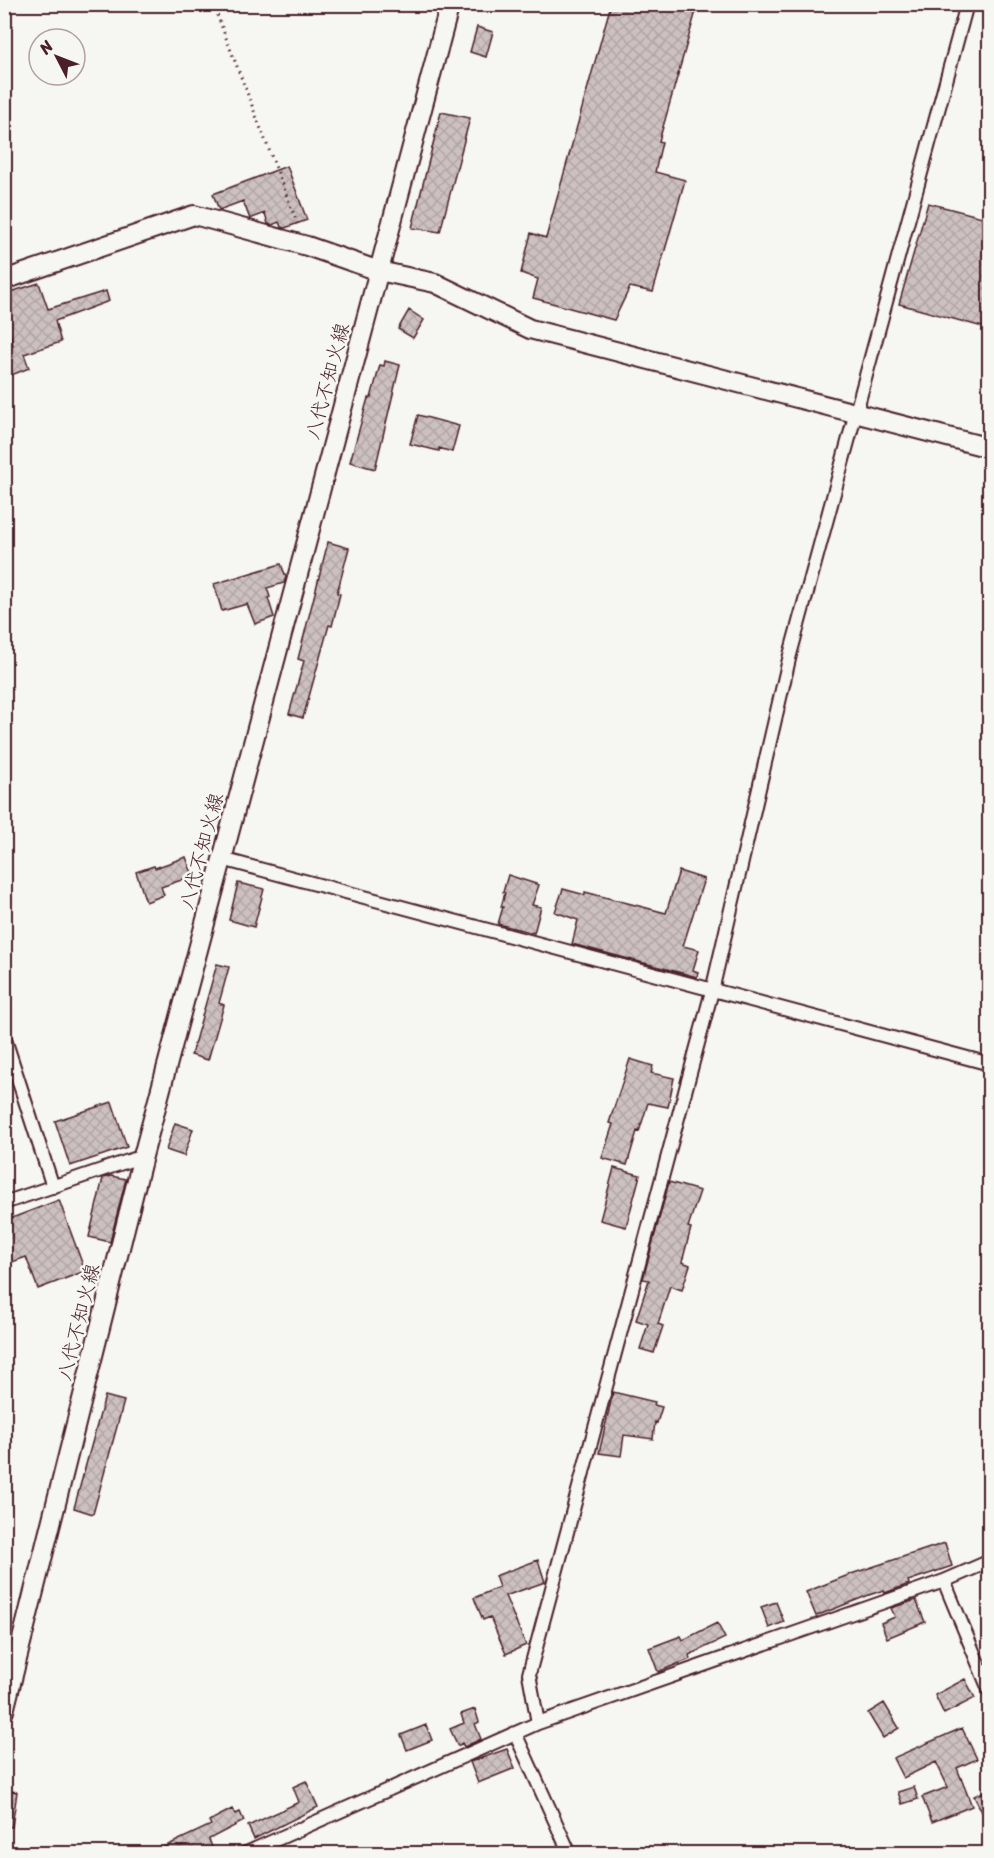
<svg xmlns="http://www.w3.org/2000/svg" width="994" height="1858" viewBox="0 0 994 1858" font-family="Sriracha,'Klee One',sans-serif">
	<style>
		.building { fill: url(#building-cross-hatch); stroke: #4a1f2b; stroke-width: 1.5 }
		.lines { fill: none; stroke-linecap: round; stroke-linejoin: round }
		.minor-casing { stroke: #4a1f2b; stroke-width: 16 }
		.secondary-casing { stroke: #4a1f2b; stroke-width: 22 }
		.path { stroke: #4a1f2b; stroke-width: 3; stroke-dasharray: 1.5 4.5; stroke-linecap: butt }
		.minor { stroke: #f6f6f2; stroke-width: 12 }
		.secondary { stroke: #f6f6f2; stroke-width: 18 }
		.labels { text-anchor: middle; stroke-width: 5; stroke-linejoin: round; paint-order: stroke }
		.street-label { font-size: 20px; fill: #4a1f2b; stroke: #f6f6f2 }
	</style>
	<defs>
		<pattern id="building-cross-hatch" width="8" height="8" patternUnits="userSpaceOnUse" patternTransform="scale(1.5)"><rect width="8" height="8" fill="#ccc1c0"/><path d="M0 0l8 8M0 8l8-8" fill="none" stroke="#b1a5a5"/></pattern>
	</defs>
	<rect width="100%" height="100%" fill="#f6f6f2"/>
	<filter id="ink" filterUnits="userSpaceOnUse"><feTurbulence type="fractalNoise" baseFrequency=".0167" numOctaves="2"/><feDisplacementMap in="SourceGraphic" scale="12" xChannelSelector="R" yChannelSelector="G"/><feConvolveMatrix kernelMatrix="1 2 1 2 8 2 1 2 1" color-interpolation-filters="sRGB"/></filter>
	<g filter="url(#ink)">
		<path class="building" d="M611 4H698L659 141 662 142 655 172 685 180 653 292 630 287 614 320 533 298 538 279 521 273 531 233 546 238Z
			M477 27 493 32 486 57 470 52Z
			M441 112 470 118 440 232 412 228Z
			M287 166 307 220 285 228 281 227 279 222 272 225 268 224 265 213 250 219 243 201 219 210 213 194Z
			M928 203 990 219V329L899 304Z
			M39 283 48 309 106 291 109 301 55 321 61 342 24 354 29 368 4 378V347L13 345 4 311V294Z
			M409 310 424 320 413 338 398 329Z
			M385 361 400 365 375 469 350 462 368 398H371L380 365 384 366Z
			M418 415 459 426 452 452 439 448V451L410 444Z
			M328 542 349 548 337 593 340 594 332 626 329 625 303 718 289 714 304 661 298 659Z
			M281 564 286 577 284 583 267 588 270 597 268 598 274 617 255 624 247 604 222 611 214 584Z
			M186 857 193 876 161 887 164 895 146 902 136 872 154 866 155 868Z
			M679 871 704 879 683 946 699 950 693 970 698 972 697 977 572 944 578 920 555 912 563 889 585 895V892L666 913Z
			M508 875 539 885 532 905 541 907 534 933 498 924 503 907H501L505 893 503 892Z
			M238 883 264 889 254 927 229 920Z
			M217 964 229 967 219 1003 224 1005 208 1060 191 1055Z
			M630 1059 653 1066 651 1073 674 1078 668 1107 648 1103 639 1132 637 1131 627 1165 602 1158 613 1124 609 1123Z
			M112 1102 127 1147 70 1166 55 1121Z
			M175 1123 193 1129 184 1156 166 1150Z
			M614 1168 640 1175 626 1227 600 1220Z
			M111 1176 126 1179 110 1242 89 1237 103 1178Z
			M669 1182 700 1191 688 1227 691 1228 682 1262 690 1265 682 1290 670 1286 658 1324 663 1326 654 1353 640 1349 648 1324 636 1320 649 1280 643 1279Z
			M59 1200 85 1271 38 1289 26 1257 4 1265V1221Z
			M613 1392 655 1402 654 1405 662 1407 657 1423 655 1422 653 1439 624 1435 621 1456 599 1453Z
			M105 1396 124 1401 93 1514 74 1508Z
			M945 1543 952 1566 908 1581 909 1584 885 1593 884 1590 869 1595 816 1616 806 1592 851 1574Z
			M538 1560 545 1582 505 1596 526 1645 506 1654 490 1617 483 1620 474 1598 499 1587 495 1576Z
			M916 1600 925 1622 887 1638 881 1623 895 1617 891 1608Z
			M776 1602 784 1622 769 1628 761 1607Z
			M717 1623 725 1638 689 1655 690 1659 658 1672 649 1648 681 1636 683 1640Z
			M965 1679 975 1698 944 1714 935 1695Z
			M884 1703 899 1728 883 1738 868 1713Z
			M475 1709 479 1722 475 1724 481 1739 464 1747 462 1743 458 1746 450 1729 464 1723 461 1714Z
			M426 1725 432 1740 407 1750 401 1735Z
			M962 1728 977 1759 957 1768 972 1806 932 1822 922 1797 948 1787 936 1762 903 1778 893 1758Z
			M507 1749 515 1768 478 1783 470 1762Z
			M306 1781 318 1807 254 1839 248 1826 299 1802 293 1787Z
			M914 1787 918 1799 902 1804 898 1792Z
			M990 1789V1828L974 1796Z
			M4 1790 17 1792 12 1827 4 1826Z
			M232 1809 235 1814 240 1812 244 1821 209 1839 212 1847 197 1854H149L211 1825 209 1821Z"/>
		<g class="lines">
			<defs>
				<path id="minor" d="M222 859 990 1064
					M4 1036 53 1187
					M4 1203 143 1156
					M944 1581 990 1692
					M538 1723 529 1674 712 991 790 655 967 4
					M515 1733 570 1854
					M244 1854 538 1723 944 1581 990 1561"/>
				<path id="secondary" d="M4 280 194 215 307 246 379 271 435 283 530 329 990 448
					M4 1711 143 1156 450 4"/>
			</defs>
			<use href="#minor" class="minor-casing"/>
			<use href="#secondary" class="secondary-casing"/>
			<path class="path" d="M213 4 299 228"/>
			<use href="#minor" class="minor"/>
			<use href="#secondary" class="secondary"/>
		</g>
	</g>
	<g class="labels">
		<g class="street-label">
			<text transform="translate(327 381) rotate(-75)" y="7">八代不知火線</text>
			<text transform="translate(201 851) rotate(-75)" y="7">八代不知火線</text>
			<text transform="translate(78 1322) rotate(-76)" y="7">八代不知火線</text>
		</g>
	</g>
	<rect width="994" height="1858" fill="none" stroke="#f6f6f2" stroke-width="24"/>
	<rect x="12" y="12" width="970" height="1834" fill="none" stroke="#4a1f2b" stroke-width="2" filter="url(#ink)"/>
	<g transform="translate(57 57) rotate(312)"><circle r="28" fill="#f6f6f2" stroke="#b1a0a2" stroke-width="1.5"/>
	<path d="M0-4.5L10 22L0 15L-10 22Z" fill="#4a1f2b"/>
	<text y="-9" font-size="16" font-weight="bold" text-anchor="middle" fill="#4a1f2b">N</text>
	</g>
</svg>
